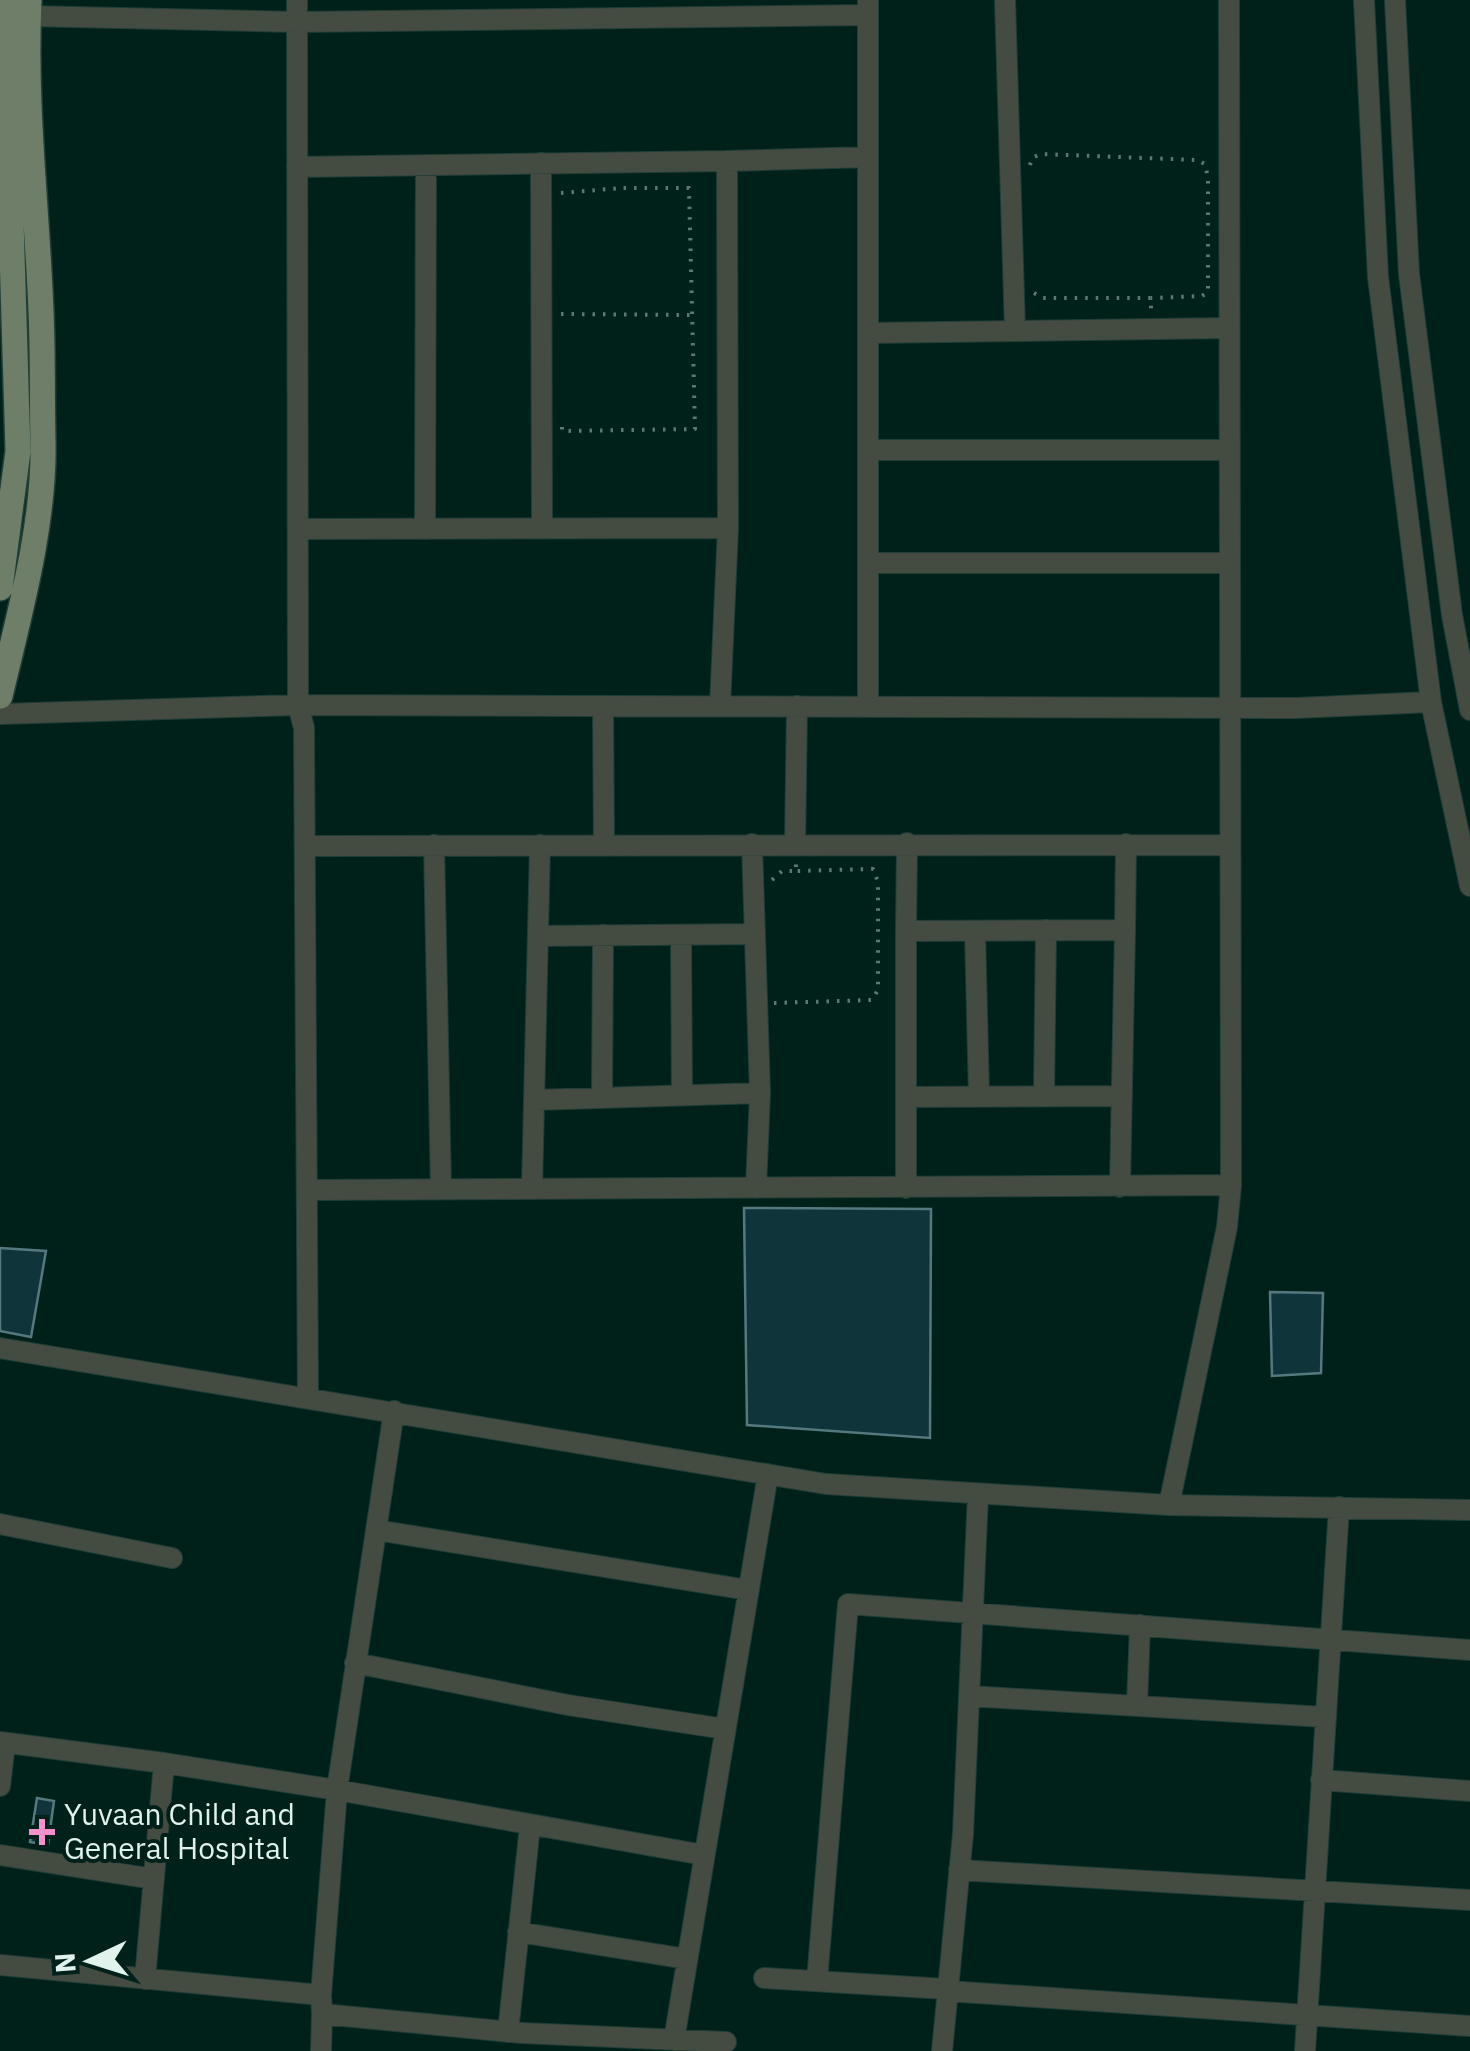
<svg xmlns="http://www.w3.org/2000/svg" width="1470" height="2051" viewBox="0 0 1470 2051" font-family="'IBM Plex Sans',sans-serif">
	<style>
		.building { fill: #0f3439; stroke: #54797e; stroke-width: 2.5 }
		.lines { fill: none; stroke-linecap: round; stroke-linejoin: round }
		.minor-casing { stroke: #1f3e37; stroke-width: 22 }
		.major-casing { stroke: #1f3e37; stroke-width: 28 }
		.path { stroke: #5d7871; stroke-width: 4; stroke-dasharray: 2.5 8; stroke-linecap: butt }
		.minor { stroke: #444c42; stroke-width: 20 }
		.major { stroke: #6e7e69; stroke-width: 25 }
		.poi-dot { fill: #f790cd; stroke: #002119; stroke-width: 4 }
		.labels { text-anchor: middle; stroke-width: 8; stroke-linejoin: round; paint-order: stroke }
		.poi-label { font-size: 30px; fill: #e0f2ec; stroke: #002119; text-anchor: start }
	</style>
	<rect width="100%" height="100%" fill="#002119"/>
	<path class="building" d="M744 1208 931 1209 930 1438 747 1425Z
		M0 1248 46 1251 31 1337 0 1331Z
		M1270 1292 1323 1293 1321 1373 1272 1376Z
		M37 1798 54 1801 48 1845 30 1842Z"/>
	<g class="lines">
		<defs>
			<path id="minor" d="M297 0 298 705 304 728 308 1397
				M1005 0 1015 331
				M1364 0 1378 277 1431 702 1470 886
				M1395 0 1409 274 1452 615 1470 710
				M28 16 297 22 868 15
				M727 161 868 157
				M541 163 542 528
				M297 167 727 161 728 528 298 529
				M868 333 1229 328
				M868 450H1229
				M425 529 426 165
				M868 563H1229
				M720 706 728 528
				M868 706V0
				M603 708 604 845
				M0 714 298 705 1296 708 1431 702
				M907 843 906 931 1125 930 1120 1187
				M752 844 760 1093
				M795 844 797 706
				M434 845 441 1189
				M305 846 1230 845
				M1125 930 1126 844
				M975 931 979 1096
				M681 935 682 1095
				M538 936 755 934
				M1044 1096 1046 930
				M906 1097 1122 1096
				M602 1098 603 935
				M534 1100 760 1093 756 1188
				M906 1188V931
				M532 1189 540 845
				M307 1190 1231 1185 1229 0
				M0 1348 826 1484 1169 1505 1470 1510
				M1169 1505 1227 1227 1231 1185
				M0 1524 172 1558
				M376 1530 748 1590
				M355 1663 568 1705 725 1729
				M969 1696 1324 1717
				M1137 1706 1140 1625
				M0 1742 164 1763 145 1979
				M164 1763 337 1790 704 1855
				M1321 1780 1470 1791
				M0 1786 5 1743
				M0 1855 154 1879
				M959 1870 1470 1900
				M518 1932 687 1959
				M0 1965 321 1995 322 2014 522 2033 726 2042
				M764 1978 946 1989
				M817 1981 848 1604 1470 1650
				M947 1991 1470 2026
				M321 1995 337 1790 394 1411
				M508 2032 530 1826
				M674 2040 768 1474
				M321 2051 322 2014
				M942 2051 963 1834 978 1494
				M1305 2051 1339 1507"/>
			<path id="major" d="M0 588 18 451 7 88 9 0
				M0 696C19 616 45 523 43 441 42 398 43 355 41 311 37 207 24 105 29 0"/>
		</defs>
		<use href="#minor" class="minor-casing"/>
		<use href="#major" class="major-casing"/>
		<path class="path" d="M1030 165 1032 158 1041 154 1197 160 1205 164 1208 178V292L1202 296 1151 298
			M561 193 622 188
			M1034 293 1043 298H1151V310
			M561 314 692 315
			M562 427V431L695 429 689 188H622V182
			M772 880 782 871H796V863
			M774 1003 872 1000 878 990V882L873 869 796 871"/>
		<use href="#minor" class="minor"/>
		<use href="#major" class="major"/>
	</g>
	<path class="poi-dot" d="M37 1817h10v10h10v10h-10v10h-10v-10h-10v-10h10z"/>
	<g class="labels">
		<g class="poi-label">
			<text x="64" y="1825">Yuvaan Child and<tspan x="64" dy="34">General Hospital</tspan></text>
		</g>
	</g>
	<g transform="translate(90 1961) rotate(266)" stroke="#002119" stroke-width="8" paint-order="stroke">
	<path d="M0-8L18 38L0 25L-18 38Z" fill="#e0f2ec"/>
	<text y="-15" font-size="28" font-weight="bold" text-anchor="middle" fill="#e0f2ec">N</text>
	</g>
</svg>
